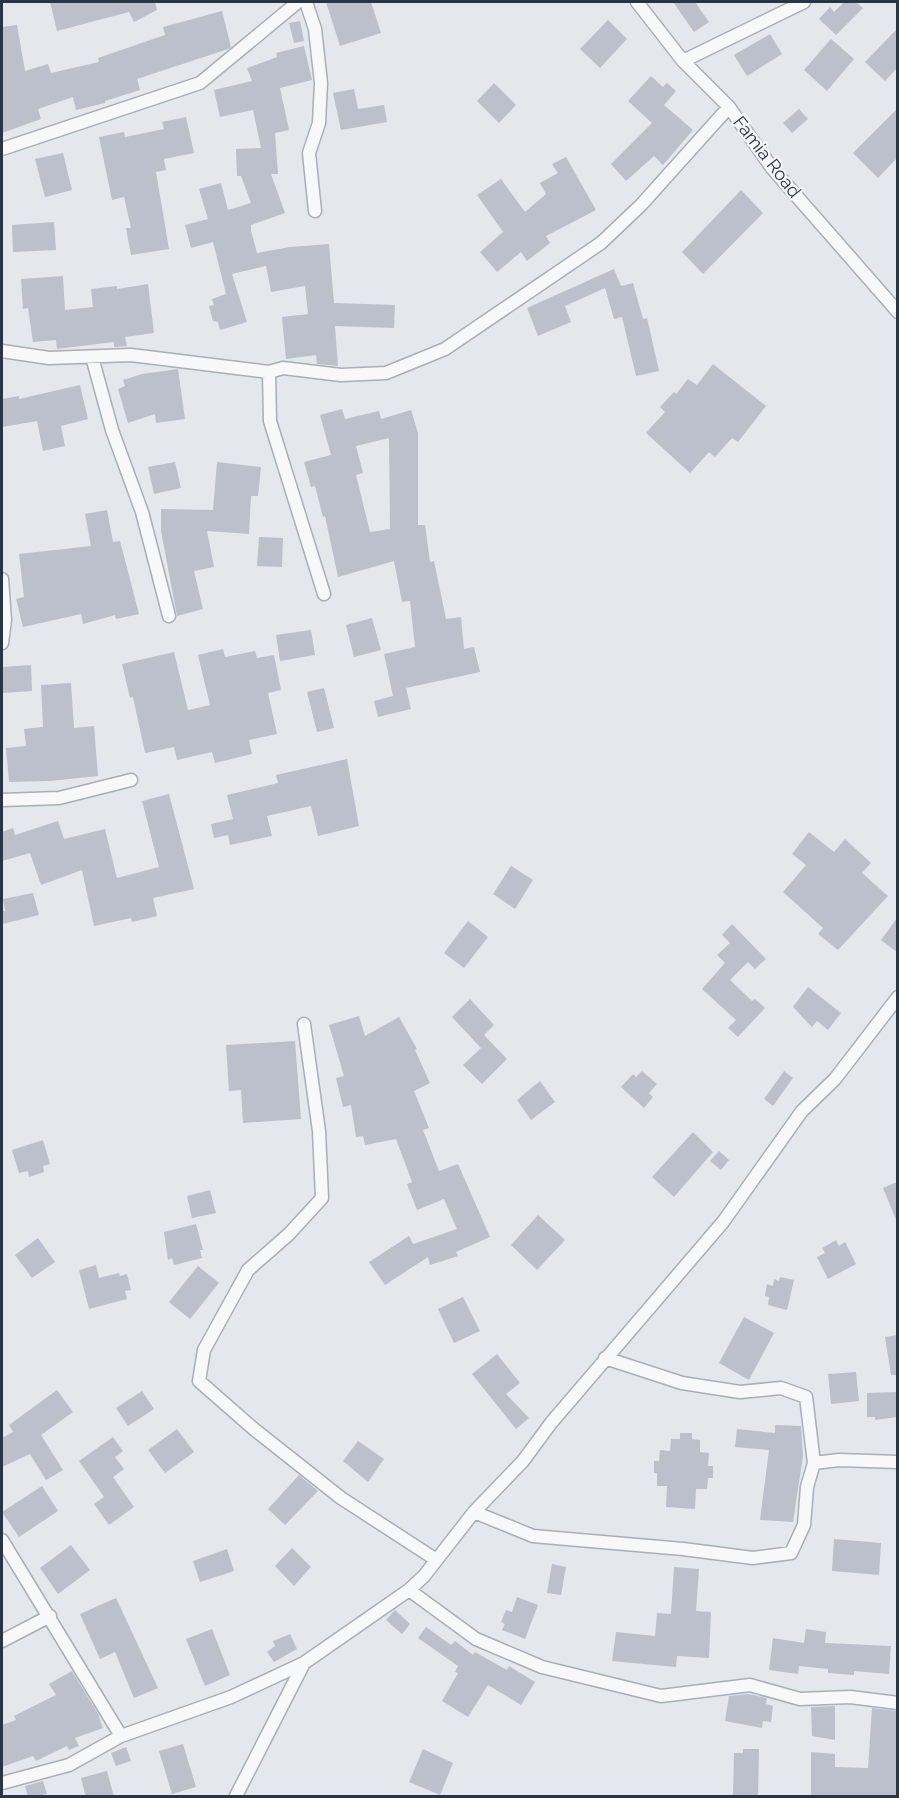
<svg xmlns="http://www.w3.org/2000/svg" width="899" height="1798" viewBox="0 0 899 1798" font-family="Raleway,sans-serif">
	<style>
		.building { fill: #bbc0ca; fill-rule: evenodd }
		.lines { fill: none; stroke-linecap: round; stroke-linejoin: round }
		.street-casing { stroke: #a9aeb7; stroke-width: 15 }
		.street { stroke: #f7f8fa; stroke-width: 12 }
		.labels { text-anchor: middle; stroke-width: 4.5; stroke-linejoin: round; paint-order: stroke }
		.street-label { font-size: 18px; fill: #2b3445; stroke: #f4f6f9 }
	</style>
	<rect width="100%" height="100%" fill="#e4e7ec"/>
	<path class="building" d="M50 2H155L157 10 134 22 129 12 57 31Z
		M326 2H371L381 33 340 46Z
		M673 2H695L709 22 694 32Z
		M844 2H856L863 8 836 35 819 19 830 7 834 12Z
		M222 11 231 47 228 49 137 79 140 90 105 101V103L76 110 73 97 38 109 41 119 2 133V27L17 25 25 71 48 64 51 73 99 62 98 58 165 35 163 27Z
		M608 20 627 39 600 68 580 49Z
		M300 21 304 41 294 43 289 23Z
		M897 29V68L885 81 865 62Z
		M770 34 782 54 747 76 734 55Z
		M831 39 854 59 827 91 804 70Z
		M304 46 312 80 280 88 289 130 275 133 278 174H271L285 213 251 225V231L257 253 290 247 329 244 334 303 395 305 394 328 335 326 338 366 317 364 316 355 286 359 282 317 308 314 305 286 271 292 266 266 232 274 247 322 220 330 218 322 213 321 209 306 214 305 212 299 226 294 213 242 191 248 185 225 208 219 199 189 221 183 228 210 251 203 241 176H237L236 149 261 148 253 110 220 117 214 90 252 81 247 68 277 57 276 53Z
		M651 76 663 87 667 83 676 91 664 105 693 130 663 165 654 156 626 181 611 164 652 123 628 101Z
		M494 83 516 105 499 123 477 101Z
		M354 89 358 109 384 105 387 122 341 130 333 93Z
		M799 109 808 119 792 133 783 123Z
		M897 109V158L878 178 853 153Z
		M186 117 194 153 164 159 166 170 156 172 169 249 131 255 126 228H131L124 197 112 200 99 137 124 132 125 137 164 129 162 122Z
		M63 153 72 190 45 197 35 159Z
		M566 157 596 210 546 236 550 243 527 261 521 252 497 272 480 252 503 232 477 195 501 179 525 212 546 194 540 183 558 173 552 164Z
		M741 190 763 213 703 274 682 252Z
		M54 222 56 250 13 252 12 225Z
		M614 269 621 286 633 283 643 319 647 318 659 371 636 376 622 317 614 319 605 288 565 306 571 322 538 336 527 308Z
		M63 276 65 310 93 307 91 289 117 286V289L148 284 154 333 125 337 127 346 117 347H114V342L57 349 56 340 33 342 28 308 23 309 21 279Z
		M713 364 766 406 738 442 732 438 715 457 709 452 690 473 646 433 665 412 660 407 674 392 676 394 688 379 697 385Z
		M178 369 185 419 156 423 155 414 128 423 118 389 125 386 123 380 142 374Z
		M80 385 88 419 61 426 65 446 43 451 37 421 2 427V399L19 396V399Z
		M342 409 345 419 379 411 381 419 411 410 418 433V525H425L430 562 434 561 446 619 461 617 464 649 474 647 480 672 406 688 411 709 378 717 374 701 393 696 384 654 415 647 410 601 402 602 394 561 338 577 325 516 323 517 315 486 311 487 304 462 331 455 320 415ZM389 438 390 529 370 532 356 475 363 473 356 446Z
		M175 462 181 488 154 494 148 467Z
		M217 462 261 467 258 496H251L249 534 207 531 214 567 194 571 203 609 177 616 161 531V509L213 510Z
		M107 510 113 542 120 541 139 614 116 619 115 615 83 624 81 614 23 627 16 599 24 597 19 554 91 546 85 514Z
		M259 537 283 538 282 567 257 566Z
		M372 618 381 650 354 657 346 625Z
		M311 630 315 655 280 661 276 635Z
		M223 649 225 657 255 651 257 658 274 655 281 690 268 693 277 734 249 740 252 754 215 763 212 752 177 760 174 747 145 753 133 697 130 698 122 664 174 652 188 710 210 705 198 655Z
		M31 665 32 691 2 693V667Z
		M71 683 74 728 94 726 98 776 50 781 9 782 6 748 26 746 24 729 43 727 41 685Z
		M324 688 334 728 317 732 307 692Z
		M347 759 359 826 318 836 311 806 267 816 272 836 230 845 228 835 214 838 211 824 233 819 227 795 278 783 276 775Z
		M169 794 194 889 153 898 157 916 132 922 131 918 94 926 82 870 41 885 30 853 2 861V832L13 828 15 835 58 821 64 839 105 829 117 878 159 867 142 801Z
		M809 832 834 852 845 839 871 863 862 873 888 896 838 950 818 934 823 928 783 892 806 865 792 854Z
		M511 866 533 880 515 909 493 894Z
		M33 893 39 915 2 924V911H5L3 899Z
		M897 918V952L881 940Z
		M468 921 488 937 464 968 444 953Z
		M732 924 766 959 755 969 748 962 730 980 752 1001 755 999 765 1008 738 1037 728 1028 736 1020 702 989 725 963 717 955 730 943 722 935Z
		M808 987 841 1013 828 1030 817 1021 812 1027 793 1007Z
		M470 999 494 1025 484 1035 507 1059 482 1084 463 1065 481 1048 452 1017Z
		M359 1016 365 1036 399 1017 417 1049 415 1050 430 1083 414 1091 429 1128 423 1130 439 1171 458 1164 490 1237 456 1252 458 1256 430 1265 428 1257 385 1285 369 1262 409 1236 413 1244 457 1229 444 1199 417 1210 407 1184 412 1182 396 1139 365 1145 363 1136 356 1137 351 1105 343 1107 336 1078 344 1076 329 1025Z
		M295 1041 301 1119 243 1123 241 1090 229 1091 226 1045Z
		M642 1071 657 1084 649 1093 653 1097 644 1108 621 1087 633 1074 636 1077Z
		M784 1071 793 1078 773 1106 764 1099Z
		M540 1081 555 1102 531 1120 517 1100Z
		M693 1132 713 1152 674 1197 652 1177Z
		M43 1140 50 1164 43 1166 44 1172 29 1177 28 1171 19 1173 12 1150Z
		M719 1151 729 1160 721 1170 710 1161Z
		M897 1182V1222L883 1188Z
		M210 1190 216 1213 192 1218 187 1196Z
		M538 1215 565 1240 537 1270 511 1245Z
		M196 1224 203 1250H200L202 1258 174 1265 172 1258 168 1260 164 1232Z
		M38 1238 55 1262 32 1278 15 1255Z
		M836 1240 839 1246 845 1242 856 1264 828 1279 817 1257 825 1253 822 1248Z
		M96 1265 99 1278 119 1273 120 1276 127 1274 131 1290 125 1291 127 1299 89 1309 79 1270Z
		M198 1266 219 1283 190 1319 169 1302Z
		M780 1277 794 1280 787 1310 768 1305 769 1297 765 1296 767 1284 773 1286 774 1279 779 1281Z
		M463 1297 480 1331 454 1343 438 1309Z
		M744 1317 774 1333 749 1380 719 1363Z
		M897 1335V1375H891L885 1337Z
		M497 1354 520 1383 506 1394 529 1418 516 1429 472 1374Z
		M856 1372 859 1401 831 1404 828 1374Z
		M57 1390 73 1412 41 1435 63 1470 46 1480 30 1454 2 1467V1438L13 1432 9 1425Z
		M142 1391 154 1409 128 1426 116 1408Z
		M897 1392V1417L875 1420V1417H867V1393Z
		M775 1425 801 1426 803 1456 793 1522 760 1520 769 1450 735 1447 737 1429 775 1433Z
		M177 1429 194 1452 165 1473 148 1450Z
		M680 1433H692V1439L700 1440V1452L709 1453 708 1466H713V1478H708L707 1489H696L695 1509 666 1507 667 1486H657V1473H654V1461H659L660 1450 670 1451 671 1439H680Z
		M113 1437 123 1451 115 1457 124 1469 113 1477 134 1507 109 1525 94 1504 104 1497 79 1461Z
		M358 1441 384 1459 368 1482 343 1461Z
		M299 1475 318 1491 285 1525 268 1509Z
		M42 1486 58 1511 19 1537 2 1512Z
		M834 1539 881 1543 879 1575 832 1571Z
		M71 1545 90 1570 58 1594 40 1568Z
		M292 1548 311 1567 294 1586 275 1566Z
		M227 1549 234 1571 200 1582 193 1561Z
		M552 1564 566 1567 561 1595 547 1593Z
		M674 1567 699 1569 696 1611 711 1612 709 1658 677 1656 676 1667 612 1661 616 1632 655 1636 657 1613 671 1614Z
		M517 1597 538 1605 525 1639 502 1630 505 1624 501 1622 506 1610 512 1612Z
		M116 1598 158 1688 134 1698 115 1652 100 1659 80 1614Z
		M395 1610 410 1624 402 1634 386 1620Z
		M426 1627 451 1645 455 1641 473 1655 475 1652 507 1670 509 1666 535 1682 521 1705 488 1685 468 1717 442 1701 458 1673 455 1672 458 1666 418 1638Z
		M212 1629 230 1675 205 1686 186 1639Z
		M806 1629 826 1632 825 1643 891 1646 889 1674 854 1671V1675L828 1673V1669L799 1666 798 1674 769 1670 773 1638 804 1643Z
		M290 1634 297 1649 274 1662 267 1652 275 1646 273 1641Z
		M72 1671 98 1714 103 1728 75 1738 79 1746 69 1750 67 1746 36 1761 33 1756 2 1767V1725L16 1720 14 1716 56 1695 49 1684Z
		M748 1694 767 1698 766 1704 773 1706 771 1722 763 1721 762 1728 725 1721 729 1696Z
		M835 1706V1740L812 1736 811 1707Z
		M872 1708 897 1711V1797H811V1752L835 1754V1767L868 1768Z
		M183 1744 196 1787 172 1794 159 1751Z
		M126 1747 131 1761 116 1766 111 1753Z
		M423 1749 453 1763 440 1795 409 1782Z
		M743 1749H759L758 1797H733L734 1753H743Z
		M107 1771 114 1797H86L81 1778Z
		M43 1781 47 1794 28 1797 25 1786Z"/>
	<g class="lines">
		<defs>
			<path id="street" d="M306 2 315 29 321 83 319 123 309 153 315 211
				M637 2 683 61 729 107 772 168 898 312
				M683 61 804 2
				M2 149 200 83 298 2
				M2 351 49 358 131 355 269 372 283 368 341 375 386 373 445 349 601 243 641 205 729 107
				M92 357 112 430 142 512 169 616
				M269 372 270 421 324 594
				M2 579 5 620 2 643
				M2 800 59 798 131 780
				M304 1024 319 1131 322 1198 289 1234 248 1270 204 1350 199 1381 255 1430 341 1498 435 1559
				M605 1358 682 1383 740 1392 781 1388 806 1397 814 1463
				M474 1512 533 1536 683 1549 753 1558 791 1553 804 1525 807 1487 814 1463 839 1460 898 1462
				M2 1540 121 1736
				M409 1590 476 1639 542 1667 661 1696 750 1685 800 1699 850 1697 898 1703
				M2 1641 50 1616
				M2 1783 69 1765 121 1736 231 1697 304 1663 409 1590 424 1576 474 1512 523 1461 551 1423 723 1222 802 1111 835 1079 898 997
				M236 1796 304 1663"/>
		</defs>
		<use href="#street" class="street-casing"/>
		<use href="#street" class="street"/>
	</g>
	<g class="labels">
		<g class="street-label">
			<text transform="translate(767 157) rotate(52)" y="6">Famia Road</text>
		</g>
	</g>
	<rect width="899" height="1798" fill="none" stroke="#2b3445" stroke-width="6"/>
</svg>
